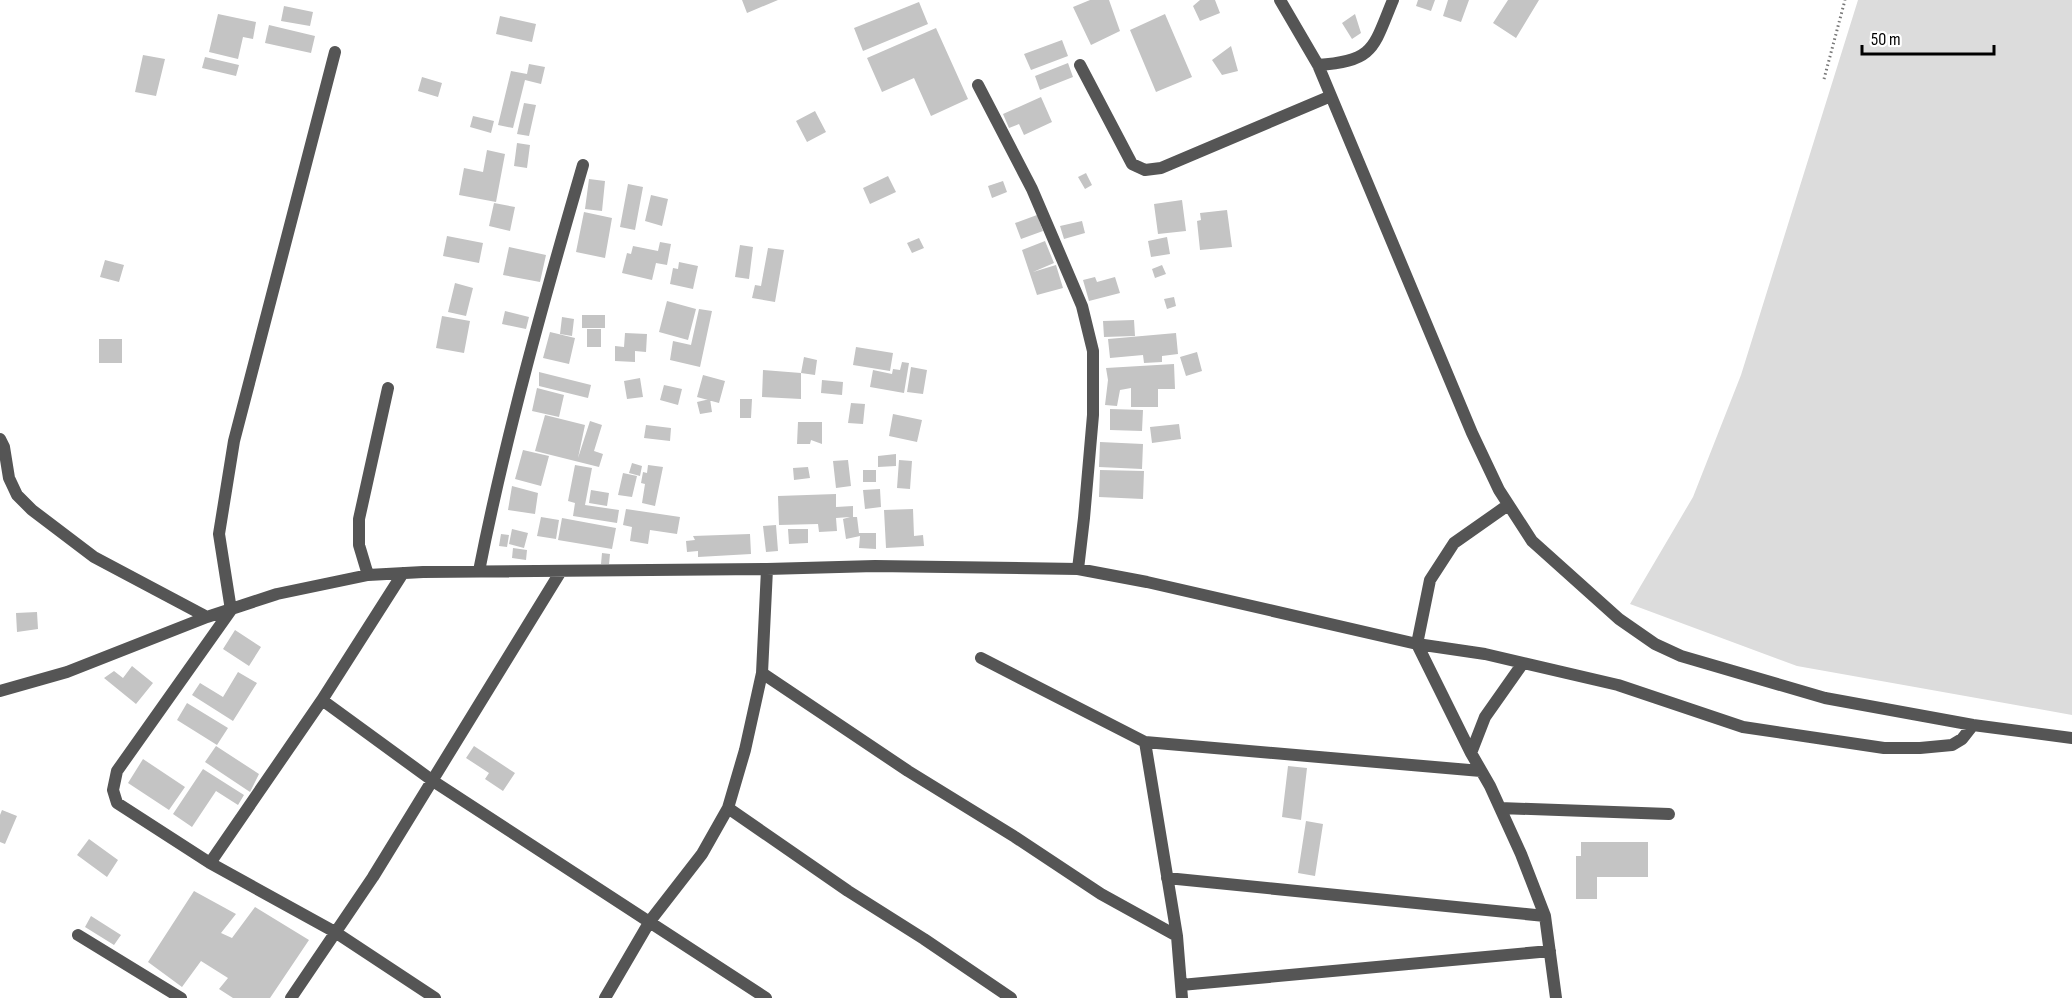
<svg xmlns="http://www.w3.org/2000/svg" width="2072" height="998" viewBox="0 0 2072 998" font-family="'Sofia Sans Condensed',sans-serif">
	<style>
		.green { fill: #dcdcdc }
		.building { fill: #c4c4c4 }
		.lines { fill: none; stroke-linecap: round; stroke-linejoin: round }
		.path { stroke: #777; stroke-width: 3; stroke-dasharray: 1.5 3; stroke-linecap: butt }
		.street { stroke: #555; stroke-width: 12 }
	</style>
	<rect width="100%" height="100%" fill="#fff"/>
	<path class="green" d="M1858 0H2072V715L1797 666 1630 604 1693 497 1741 375Z"/>
	<path class="building" d="M742 0H778L747 13Z
		M1090 0H1109L1120 31 1091 45 1073 7Z
		M1200 0H1215L1220 13 1200 21 1193 6Z
		M1418 0H1435L1431 11 1416 6Z
		M1448 0H1469L1461 22 1443 16Z
		M1508 0H1539L1516 38 1493 23Z
		M919 2 928 24 863 51 854 28Z
		M284 6 313 12 310 26 281 21Z
		M218 14 256 22 253 39 243 37 238 59 209 52Z
		M1165 14 1192 77 1156 92 1130 30Z
		M1355 14 1361 33 1352 39 1342 23Z
		M500 16 536 24 532 42 496 34Z
		M269 25 315 36 311 53 265 43Z
		M936 28 968 99 931 116 914 78 882 92 867 58Z
		M1062 40 1068 56 1031 70 1024 54Z
		M1231 46 1238 71 1222 75 1212 60Z
		M143 55 165 59 156 96 135 92Z
		M205 57 239 65 236 76 202 68Z
		M1068 63 1073 77 1040 90 1035 76Z
		M529 64 545 67 541 84 525 80 513 128 498 125 511 71 527 74Z
		M422 77 442 83 438 97 418 91Z
		M1041 97 1052 122 1024 135 1019 124 1009 128 1003 114Z
		M524 103 536 105 529 136 517 134Z
		M815 111 826 132 807 142 796 121Z
		M473 116 494 121 491 133 470 127Z
		M517 143 530 145 527 168 514 166Z
		M487 150 505 154 496 202 459 195 464 168 483 172Z
		M1086 173 1092 185 1085 189 1078 177Z
		M888 176 896 192 870 204 863 188Z
		M589 179 605 181 602 211 585 209Z
		M1003 181 1007 192 992 198 988 186Z
		M628 184 643 187 635 230 620 227Z
		M651 195 668 199 662 226 645 221Z
		M1182 200 1186 231 1158 234 1154 204Z
		M494 203 515 207 510 231 489 226Z
		M1227 210 1232 247 1200 250 1197 221 1201 220 1200 213Z
		M584 212 612 218 605 258 576 252Z
		M1037 215 1043 231 1021 239 1015 223Z
		M1082 221 1085 233 1064 239 1060 226Z
		M447 236 483 243 479 263 443 256Z
		M1167 237 1170 254 1151 257 1148 241Z
		M919 238 924 248 912 253 907 243Z
		M1045 241 1054 263 1033 272 1056 265 1063 288 1037 295 1022 250Z
		M660 242 671 244 667 265 656 263 652 280 622 273 627 253 631 254 633 246 658 251Z
		M740 245 753 247 749 279 735 277Z
		M509 247 546 255 540 282 503 275Z
		M768 248 784 250 775 302 752 298 755 285 761 286Z
		M105 260 124 265 119 282 100 277Z
		M679 262 698 266 693 289 670 284 673 268 678 269Z
		M1162 265 1166 274 1155 278 1152 269Z
		M1095 277 1097 282 1115 277 1120 293 1089 301 1083 280Z
		M455 283 473 288 466 316 448 312Z
		M1174 297 1176 306 1167 309 1164 299Z
		M667 301 696 309 688 340 659 332Z
		M699 309 712 311 700 367 670 360 673 341 691 345Z
		M505 311 529 317 526 329 502 324Z
		M582 315H605V328H582Z
		M442 316 470 321 464 353 436 348Z
		M562 317 574 319 572 336 560 334Z
		M1134 320 1135 336 1104 337 1103 321Z
		M587 329H601V347H587Z
		M550 332 575 338 569 364 543 358Z
		M625 333 647 334 646 352 635 351V362L615 361V346L624 347Z
		M1176 333 1178 354 1162 356V362L1144 363 1143 355 1110 358 1108 339Z
		M99 339H122V363H99Z
		M856 347 893 353 890 371 853 365Z
		M1197 352 1202 371 1186 376 1180 357Z
		M804 357 817 360 815 375 801 373Z
		M902 362 909 363 904 393 870 387 873 370 892 374 893 369 900 370Z
		M1174 364 1175 389H1158V407H1131V388L1120 390 1117 406 1105 405 1108 380 1106 368Z
		M911 367 927 370 923 394 907 392Z
		M763 370 801 373V399L762 397Z
		M539 372 591 385 588 398 539 386Z
		M703 375 725 381 719 403 697 397Z
		M640 378 643 397 627 399 624 381Z
		M822 380 843 382 842 395 821 393Z
		M664 385 682 389 678 405 660 400Z
		M537 388 564 395 559 417 532 411Z
		M710 399 712 412 700 414 697 402Z
		M740 399H752L751 418H740Z
		M851 403 865 404 863 424 848 423Z
		M1110 409 1143 410 1142 431 1110 430Z
		M893 414 922 420 917 442 889 436Z
		M545 415 585 425 578 458 590 421 602 425 594 451 603 454 599 467 535 451Z
		M798 422H822V444L811 440 810 444H797Z
		M1179 424 1181 439 1152 443 1150 427Z
		M646 425 671 428 670 441 644 438Z
		M1100 442 1143 444 1142 469 1099 467Z
		M523 450 549 456 541 486 515 479Z
		M896 454V466L878 467V456Z
		M848 460 851 486 836 488 833 461Z
		M899 460 912 461 910 489 897 488Z
		M632 463 642 466 640 476 629 473Z
		M575 465 592 468 585 505 619 510 617 523 573 516 575 503 568 501Z
		M648 465 663 467 655 506 642 503 645 484 641 483 643 472 647 473Z
		M808 467 810 478 794 480 793 468Z
		M863 470H876V482H863Z
		M1100 470 1144 471 1143 499 1099 497Z
		M623 473 637 476 632 497 618 495Z
		M512 486 538 493 535 514 508 510Z
		M880 489 881 507 865 509 863 490Z
		M591 490 609 493 607 506 589 503Z
		M836 494V507L853 506V517H857L859 533H876V549L859 548 860 536 846 539 843 519 850 517 836 518 837 531 819 532 818 524 779 525 778 496Z
		M626 509 680 517 677 534 650 530 648 544 630 541 632 527 623 525Z
		M913 509 914 536 923 535 924 546 886 548 884 510Z
		M541 517 559 520 556 539 537 536Z
		M562 518 616 528 612 549 558 540Z
		M776 525 778 551 766 552 763 526Z
		M512 529 528 533 524 548 509 544Z
		M788 529H808V543L789 544Z
		M501 534 509 535 507 547 499 546Z
		M750 534 751 554 698 557V551L687 552 686 541 695 540 693 536Z
		M513 548 527 550 526 560 512 558Z
		M602 553 610 554 609 564H601Z
		M37 612 38 629 17 632 16 613Z
		M235 630 261 647 249 666 223 649Z
		M132 666 153 683 136 704 104 678 114 671 123 678Z
		M238 672 257 683 233 721 192 695 200 683 223 697Z
		M187 703 228 728 217 745 177 720Z
		M216 746 259 774 250 792 205 762Z
		M474 746 515 773 503 791 485 779 489 773 466 758Z
		M143 759 185 787 169 810 128 783Z
		M1288 766 1307 768 1301 820 1282 817Z
		M203 769 244 795 238 805 216 791 192 827 173 814Z
		M2 810 17 816 5 844 0 842V815Z
		M1306 821 1323 824 1315 876 1298 873Z
		M89 839 118 860 107 877 77 855Z
		M1581 842H1648V877H1597V899H1576V856H1581Z
		M194 891 236 914 221 933 232 938 255 907 309 940 270 998H233L219 989 228 978 201 961 182 987 148 962Z
		M91 916 121 935 114 945 85 927Z"/>
	<g class="lines">
		<path class="path" d="M1824 79 1845 0"/>
		<path class="street" d="M1280 0 1318 65 1472 433 1499 490 1532 541 1619 619 1655 644 1681 656 1825 698 1973 725 2072 738
			M1080 65 1132 164 1145 170 1161 168 1331 96
			M1318 65C1375 61 1373 48 1393 0
			M978 85 1032 189 1082 306 1093 351V415L1084 518 1078 569
			M0 439 4 447 9 478 17 495 32 510 94 557 207 617
			M479 571C506 434 544 299 583 165
			M403 573 322 700 433 781 766 998
			M368 575 359 545V519L388 388
			M981 658 1145 742
			M1523 663 1485 717 1471 753 1490 786 1521 854 1545 916 1556 998
			M762 673 908 771 1015 837 1101 894 1177 936
			M0 691 67 672 207 617 277 594 368 575 423 572 767 569 875 566 1078 569 1147 582 1417 644 1485 654 1618 685 1743 727 1884 748H1920L1952 745 1962 739 1973 725
			M322 700 210 863 335 932 435 998
			M1471 753 1417 644 1430 580 1454 543 1508 505
			M728 808 848 891 924 939 1011 998
			M1500 808 1669 814
			M210 863 117 803 113 790 117 771 231 610 219 534 234 441 335 52
			M1167 878 1545 916
			M78 935 181 998
			M1181 985 1550 951
			M291 998 373 877 561 571
			M605 998 650 921 702 854 728 808 745 750 762 673 767 569
			M1182 998 1177 936 1145 742 1481 771"/>
	</g>
	<path d="M1862 45v9h132v-9" fill="none" stroke="#000000" stroke-width="3"/>
	<text x="1871" y="45" font-size="18" fill="#000000" stroke="#ffffff" stroke-width="4.5" paint-order="stroke">50 m</text>
</svg>
